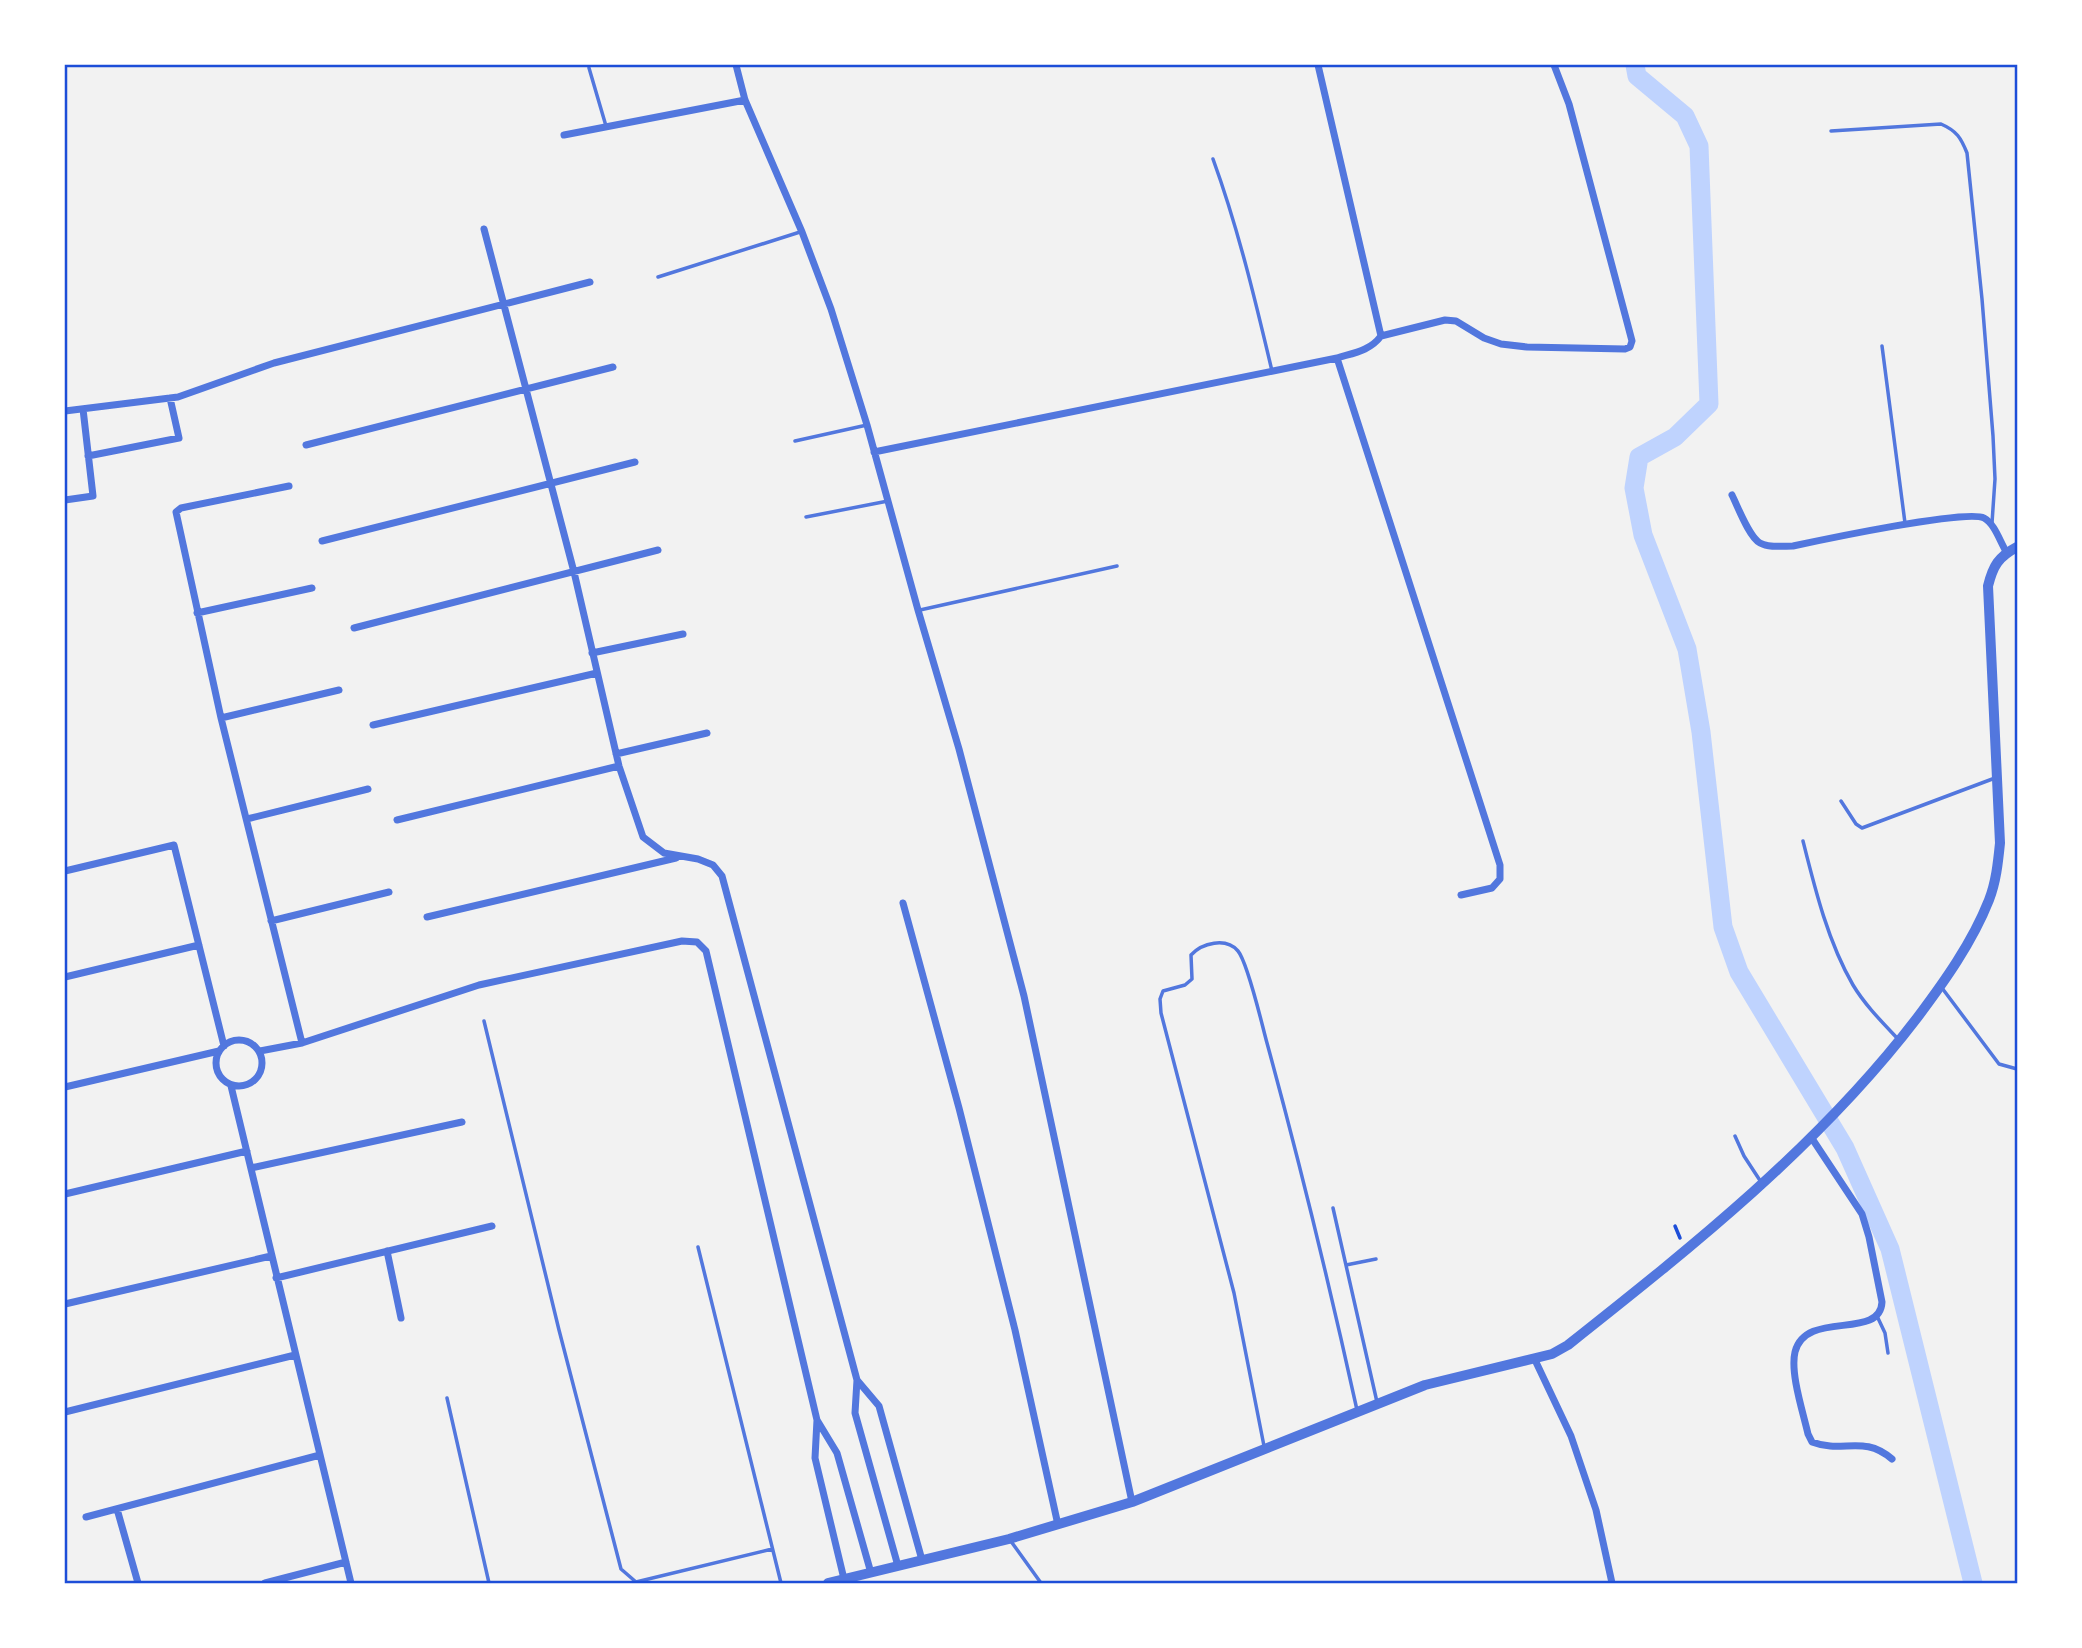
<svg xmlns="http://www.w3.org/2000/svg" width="2082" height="1648" viewBox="0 0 2082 1648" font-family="'Times New Roman',serif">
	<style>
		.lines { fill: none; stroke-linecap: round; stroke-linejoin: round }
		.canal { stroke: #bfd3fe; stroke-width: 19 }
		.path { stroke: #1d4ed8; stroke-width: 3.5 }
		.service { stroke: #5277de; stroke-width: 3.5 }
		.minor { stroke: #5277de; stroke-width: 7 }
		.tertiary { stroke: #5277de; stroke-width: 10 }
		.neatline { fill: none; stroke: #1d4ed8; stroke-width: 2.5 }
	</style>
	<rect width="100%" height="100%" fill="#f2f2f2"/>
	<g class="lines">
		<path class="canal" d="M1635 65 1637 76 1685 116 1699 146 1709 404 1675 437 1639 457 1634 488 1643 535 1687 649 1701 732 1723 927 1739 972 1845 1148 1890 1249 1973 1583"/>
		<path class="path" d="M1675 1226 1680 1238"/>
		<path class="service" d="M589 68 606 126
			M1831 131 1941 124C1957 131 1961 138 1967 153L1982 299 1993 436 1995 479 1992 523
			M1213 159C1238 228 1255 299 1272 371
			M658 277 800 232
			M1882 346 1905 523
			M795 441 867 425
			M806 517 888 501
			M920 610 1117 566
			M1841 801 1856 824 1862 828 1995 778
			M1803 841C1815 889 1828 942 1853 985 1865 1005 1882 1022 1898 1039
			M1942 988 1999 1064 2017 1069
			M484 1021 559 1330 621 1569 636 1582 772 1549
			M1735 1136 1744 1156 1761 1182
			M1333 1208 1377 1402
			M698 1247 781 1583
			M1346 1265 1376 1259
			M1877 1316 1885 1333 1888 1353
			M447 1398 489 1583
			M1264 1446 1234 1293 1161 1013 1160 999 1163 991 1185 985 1192 979 1191 955C1202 943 1226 937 1238 951 1248 963 1262 1025 1267 1043 1300 1164 1330 1287 1357 1410
			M1010 1540 1041 1583"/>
		<path class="minor" d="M736 65 745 100 802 232 831 309 867 425 918 610 959 749 1024 996 1132 1502
			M1318 65 1381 336
			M564 135 745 100
			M484 229 574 572 619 766 643 837 664 853 698 859 713 865 722 876 857 1380
			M1337 358 1500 865V879L1492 888 1461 895
			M65 411 178 397 274 363 590 282
			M306 445 613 367
			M874 452 1337 358C1353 353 1370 351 1381 336L1445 320 1456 321 1484 338 1501 344 1527 347 1625 349 1630 347 1632 341 1627 322 1569 104 1554 65
			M88 456 179 438 170 398
			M289 486 181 508 176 512 221 718 302 1043
			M1732 495C1738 507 1749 537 1760 543 1769 548 1783 546 1793 546 1821 540 1967 509 1984 518 1995 524 2000 542 2007 553
			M65 500 93 496 83 409
			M322 541 635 462
			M197 613 312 588
			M354 628 658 550
			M592 653 683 634
			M221 718 339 690
			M373 725 597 673
			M616 754 707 733
			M247 819 368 789
			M397 820 619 766
			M65 871 174 845 224 1046
			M903 903 959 1108 1015 1330 1058 1525
			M427 917 676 858
			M271 921 389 892
			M65 977 199 945
			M216 1063a23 23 0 1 1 46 0a23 23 0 1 1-46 0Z
			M260 1051 302 1043 479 985 682 941 697 942 706 951 817 1420
			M231 1086 351 1583
			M65 1087 219 1051
			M1811 1137 1862 1214 1869 1237 1882 1302C1880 1341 1806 1309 1795 1352 1790 1373 1803 1412 1808 1434L1812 1442C1843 1454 1863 1434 1892 1459
			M251 1168 462 1122
			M65 1194 247 1151
			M387 1251 401 1318
			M276 1278 492 1226
			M65 1304 271 1256
			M1535 1360 1571 1436 1596 1510 1612 1583
			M65 1412 295 1355
			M117 1509 138 1583
			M86 1517 320 1455
			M898 1566 855 1413 857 1380 879 1406 922 1560
			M844 1579 815 1458 817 1420 837 1453 871 1573
			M265 1583 346 1562"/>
		<path class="tertiary" d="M828 1583 1009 1539 1132 1502 1425 1385 1552 1354 1568 1345C1693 1246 1820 1145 1917 1018 1944 982 1972 943 1989 900 1996 882 1998 863 2000 843L1988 586C1993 566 1998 557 2017 547"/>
	</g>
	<rect width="2082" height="1648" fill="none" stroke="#ffffff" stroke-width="133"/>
	<rect x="66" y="66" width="1950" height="1516" class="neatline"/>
</svg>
